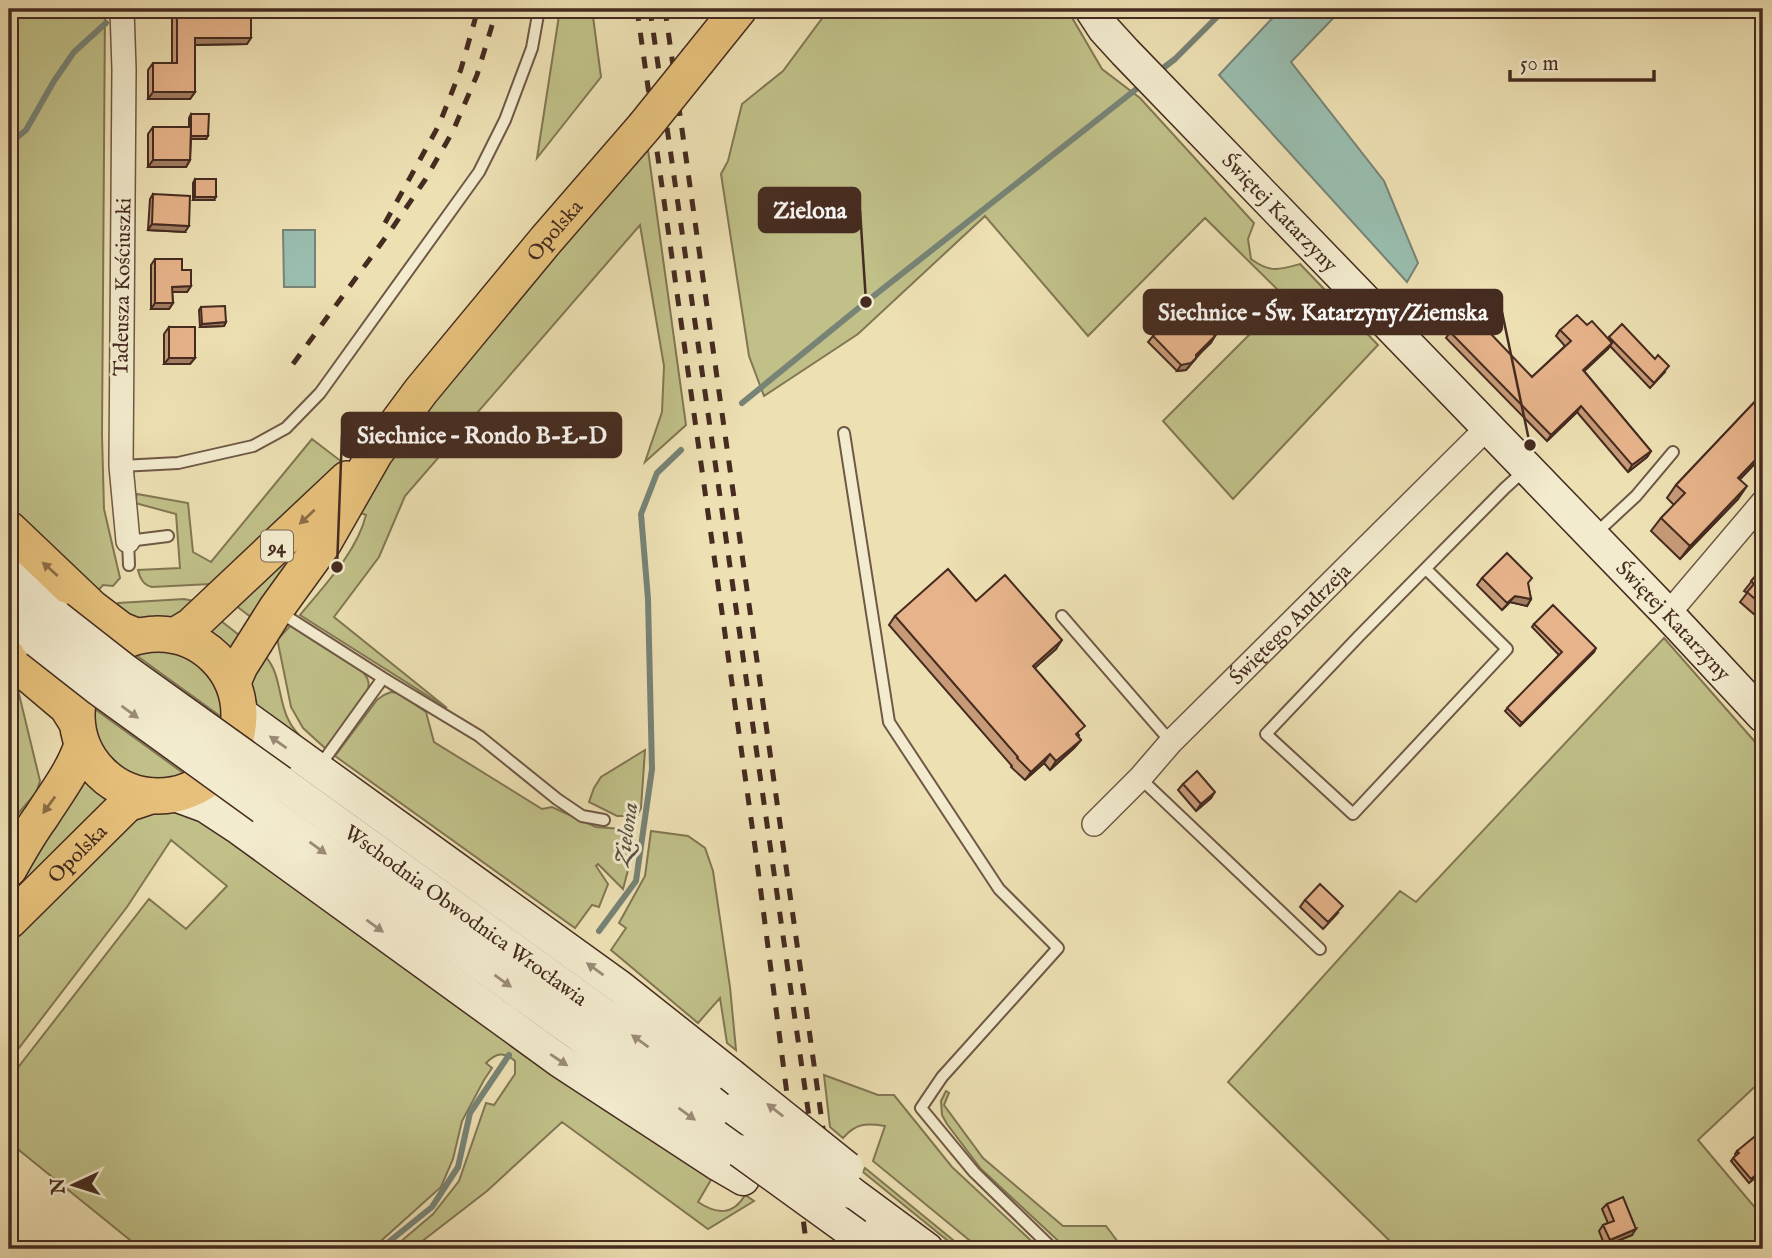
<svg xmlns="http://www.w3.org/2000/svg" width="1772" height="1258" viewBox="0 0 1772 1258" font-family="'IM FELL English',serif">
	<style>
		.green { fill: #c0c088; stroke: #827654; stroke-width: 2 }
		.water { fill: #99bdaf; stroke: #778376; stroke-width: 2 }
		.lines { fill: none; stroke-linecap: round; stroke-linejoin: round }
		.stream { stroke: #778376; stroke-width: 6 }
		.lane-casing { stroke: #6f5845; stroke-width: 14 }
		.street-casing { stroke: #6f5845; stroke-width: 26 }
		.secondary-casing { stroke: #452b20; stroke-width: 35 }
		.primary-casing { stroke: #452b20; stroke-width: 38 }
		.lane { stroke: #f3ebce; stroke-width: 10 }
		.street { stroke: #f3ebce; stroke-width: 23 }
		.secondary { stroke: #f3ebce; stroke-width: 32 }
		.primary { stroke: #e6c07a; stroke-width: 35 }
		.rail { stroke: #452b20; stroke-width: 5; stroke-dasharray: 12 12; stroke-linecap: butt }
		.secondary-bridge-casing { stroke: #452b20; stroke-width: 35; stroke-linecap: butt }
		.primary-bridge-casing { stroke: #452b20; stroke-width: 38; stroke-linecap: butt }
		.secondary-bridge { stroke: #f3ebce; stroke-width: 32 }
		.primary-bridge { stroke: #e6c07a; stroke-width: 35 }
		.wall { fill: #c69a77; stroke: #452b20; stroke-width: 2 }
		.shaded-wall { fill: #a17d61; stroke: #452b20; stroke-width: 2 }
		.building { fill: #e6b38a; stroke: #452b20; stroke-width: 2 }
		.oneway { fill: #8d6e48 }
		.oneway2 { fill: #9c8b77 }
		.labels { text-anchor: middle; stroke-width: 6; stroke-linejoin: round; paint-order: stroke }
		.shield { fill: #f3ebce; stroke: #796554; stroke-width: 2 }
		.shield-label { font-size: 19px; font-weight: bold; fill: #452b20 }
		.street-label { font-size: 21px; fill: #452b20; stroke: #f3ebce }
		.water-label { font-size: 23px; font-style: italic; fill: #5a5044; stroke: #f3ebce }
		.leader { fill: none; stroke: #452b20; stroke-width: 2.5 }
		.callout-dot { fill: #452b20; stroke: #f3ebce; stroke-width: 2.5 }
		.callout { fill: #452b20; stroke: #452b20; stroke-width: 2.5 }
		.callout-label { font-size: 23px; text-anchor: middle; font-weight: bold; fill: #fff }
	</style>
	<rect width="100%" height="100%" fill="#ede0b3"/>
	<filter id="stains"><feTurbulence type="fractalNoise" baseFrequency=".00286" numOctaves="4"/><feColorMatrix values="0 0 0 0 .2 0 0 0 0 .09 0 0 0 0 .02 0 0 0 .5 -.17"/></filter>
	<radialGradient id="worn" r=".72"><stop offset=".6" stop-color="#630" stop-opacity="0"/><stop offset="1" stop-color="#630" stop-opacity=".3"/></radialGradient>
	<path class="green" d="M9 9H105L102 435 104 509 120 578 113 586 103 585 94 595 9 519Z
		M560 9H592L601 77 537 158Z
		M829 9H1067L1102 69 1140 98 1254 223 1248 239 1251 259C1270 273 1279 270 1300 264L1378 345 1233 499 1163 421 1286 298 1205 218 1088 336 985 216 858 334 764 396 749 356 721 174 728 161 742 104 783 71Z
		M648 150 686 425 645 462 662 412 664 366 640 225 405 496 379 557 334 617 447 708 300 615C323 587 357 552 366 515L358 512 365 497 424 413 568 238Z
		M312 439 342 462 215 588 211 584 152 587C143 585 140 578 138 570L180 568 176 514 135 503 137 494 188 503 193 552 211 562Z
		M329 505 256 621 231 602Z
		M184 599 198 602C181 614 163 626 141 620 132 618 123 612 115 608L118 603Z
		M216 617 244 639 230 655 218 642 203 633Z
		M290 626 296 627 363 672C369 679 370 684 367 694L326 749 303 728 291 707 278 643V639Z
		M1664 638 1763 751V1079L1698 1140 1763 1217V1249H1398L1228 1082 1400 891 1416 902Z
		M153 647C199 647 226 676 227 721L133 653 143 648Z
		M265 656C281 673 278 699 288 719 293 730 300 737 309 745L254 705 250 678Z
		M9 671 22 683 18 690 40 781 36 793 9 824V807L18 795 9 784Z
		M391 692 398 693 426 712 434 742 542 809 552 807 596 827 634 830 631 859 623 889 598 864 596 866 608 884 599 907 592 905 575 928 335 756 377 700 384 695Z
		M92 707 186 775C137 792 89 762 92 707Z
		M645 750 641 808 637 816H617L589 802 594 788 601 777Z
		M86 775 94 784 113 799 9 902V890L66 803Z
		M172 808 187 809 715 1173 698 1202C716 1214 733 1216 745 1195L754 1201 708 1229 562 1122 487 1191 412 1249H392L433 1214 459 1181 486 1103 494 1105 515 1074V1061C504 1051 496 1053 486 1063L492 1068 484 1080 462 1121 453 1159 441 1187 372 1249H126L130 1240 9 1142V1079L149 899 186 929 227 886 171 840 127 907 9 1061V936L137 811Z
		M651 831 688 836 705 848 713 871 730 987 736 1050 727 1043 720 998 698 1023 611 950 626 928 619 923 645 876Z
		M824 1075 878 1095H894L952 1167 1040 1249H980L873 1161 885 1126C866 1123 856 1123 843 1138L830 1127Z
		M946 1091 949 1093 944 1105 983 1158 1063 1226H1106L1118 1242 1109 1249H1067L981 1169 947 1124 942 1115 941 1101Z
		M865 1168 964 1249H958L863 1172Z"/>
	<path class="water" d="M1281 9H1342L1291 62 1384 181 1418 263 1407 282 1219 75Z
		M283 230H315V287H284Z"/>
	<g class="lines">
		<path class="stream" d="M1158 72 1175 59 1225 9
			M9 144 26 130 54 81 74 52 106 23
			M742 403 866 302 1144 83
			M599 931 636 881 652 769 648 599 641 514 657 473 681 450
			M380 1249 432 1207 458 1167 470 1113 509 1055"/>
		<defs>
			<path id="lane" d="M844 433 889 722 999 889 1058 948 942 1077 921 1108 974 1172 1053 1249
				M121 466 178 463 253 446 286 428 320 393 479 172 505 120 532 48 539 9
				M1595 534 1636 496 1673 452
				M129 565 128 541 168 536
				M1426 569 1507 649 1353 814 1266 734 1359 636 1505 488 1525 470
				M278 611 383 678 479 736 557 799 582 816 604 820
				M1062 616 1171 742
				M319 767 383 678
				M1140 778 1320 949"/>
			<g id="street">
				<path d="M122 9 124 69 121 466 128 541"/>
				<path d="M1668 614 1763 502"/>
				<path id="s1" d="M1094 824 1140 778 1171 742 1488 427"/>
			</g>
			<g id="secondary">
				<path id="s2" d="M1091 9 1104 29 1125 52 1668 614 1763 716"/>
				<path d="M9 573 57 617"/>
				<path d="M9 616 37 641"/>
				<path d="M240 713 620 987 731 1075"/>
				<path id="s3" d="M281 782 735 1109"/>
				<path d="M175 795 205 806 240 829 560 1061 719 1165 743 1179"/>
				<path d="M263 808 740 1151"/>
				<path d="M850 1192 927 1249"/>
				<path d="M856 1235 875 1249"/>
			</g>
			<g id="primary">
				<path d="M698 60 739 9"/>
				<path d="M9 529 92 608 121 630 136 636"/>
				<circle cx="158" cy="715" r="81"/>
				<path d="M176 635 191 626 347 479"/>
				<path d="M9 658 67 707 77 723"/>
				<path id="s4" d="M233 682 240 666 276 609 323 544 375 453 421 391 546 240 644 127"/>
				<path d="M9 869C19 851 29 833 41 817 56 793 73 772 82 745"/>
				<path id="s5" d="M9 921 127 804 151 796"/>
			</g>
		</defs>
		<use href="#lane" class="lane-casing"/>
		<use href="#street" class="street-casing"/>
		<use href="#secondary" class="secondary-casing"/>
		<use href="#primary" class="primary-casing"/>
		<use href="#lane" class="lane"/>
		<use href="#street" class="street"/>
		<use href="#secondary" class="secondary"/>
		<use href="#primary" class="primary"/>
		<path class="rail" d="M637 9 756 854 807 1249
			M650 9 828 1249
			M665 9 840 1249
			M385 223 439 125 461 69 478 9
			M293 364 391 230 425 180 453 131 477 75 497 9"/>
		<defs>
			<path id="secondary-bridge" d="M57 617 126 671 281 782
				M37 641 97 688 263 808
				M731 1075 847 1168
				M735 1109 850 1192
				M740 1151 856 1235"/>
			<path id="primary-bridge" d="M644 127 698 60"/>
		</defs>
		<use href="#secondary-bridge" class="secondary-bridge-casing"/>
		<use href="#primary-bridge" class="primary-bridge-casing"/>
		<use href="#secondary-bridge" class="secondary-bridge"/>
		<use href="#primary-bridge" class="primary-bridge"/>
	</g>
	<path class="wall" d="M176 9H251L247 44 195 45V92L190 99H148V70L153 63H172V14Z
		M191 114 206 139H191L190 160 186 167H148V134L153 127H189V118Z
		M195 179 214 200H193V183Z
		M153 194 185 232 148 230 150 199Z
		M155 259 182 270 191 286 187 292H172L173 303 169 309H151V265Z
		M201 307 226 322 224 326 200 327 199 310Z
		M1587 325 1608 339 1609 337 1665 372 1650 388 1610 346 1584 371 1651 451 1647 457 1628 472 1577 412 1547 441 1446 338 1450 332 1532 377 1565 346 1556 336 1560 330Z
		M169 327 195 358 190 364H164V334Z
		M1153 336H1215L1186 370 1177 371 1148 342Z
		M1763 393V455L1740 479 1738 499 1680 559 1651 531 1661 518 1674 505 1667 498 1676 485Z
		M1763 567V622L1740 602 1747 593 1744 591Z
		M1482 578 1528 585 1531 599 1527 606 1510 602 1502 610 1477 585Z
		M976 601 1056 649 1034 668 1079 735 1078 736 1081 740 1074 748 1050 770 1044 763 1025 780 1011 767 1012 766 889 625 895 616Z
		M1534 624 1594 652 1520 726 1505 711 1559 655 1532 627Z
		M1183 784 1211 798 1196 811 1178 790Z
		M1305 900 1338 913 1323 929 1300 907Z
		M1737 1151 1763 1179 1759 1183 1755 1178 1749 1183 1731 1161 1736 1155 1735 1154Z
		M1607 1204 1632 1235 1605 1246 1599 1231 1603 1225 1608 1223 1602 1209Z"/>
	<path class="shaded-wall" d="M195 38H251L247 44 191 45Z
		M153 92H195L190 99H148Z
		M191 136H208L206 139H189Z
		M153 160H190L186 167H148Z
		M195 197H216L214 200H193Z
		M152 224 189 226 185 232 148 230Z
		M191 286 187 292H168L172 287Z
		M155 303H173L169 309H151Z
		M226 322 224 326 200 327 202 324Z
		M1215 336 1211 343 1191 362 1196 355Z
		M1612 343 1608 349 1579 376 1583 370Z
		M169 358H195L190 364H164Z
		M1196 358 1186 370 1177 371 1181 365Z
		M1581 406 1577 412 1547 441 1551 435Z
		M1651 451 1647 457 1628 472 1632 465Z
		M1763 452V455L1729 491 1738 478Z
		M1747 486 1738 499 1680 559 1690 546Z
		M1515 596 1531 599 1527 606 1510 602 1502 610Z
		M1062 640 1056 649 1027 675 1033 666Z
		M1596 648 1594 652 1520 726 1522 723Z
		M1081 740 1074 748 1050 770 1056 761Z
		M1050 754 1044 763 1025 780 1031 772Z
		M1215 792 1211 798 1196 811 1201 804Z
		M1636 1229 1632 1235 1605 1246 1610 1240Z"/>
	<path class="building" d="M177 9H251V38H195V92H153V63H177Z
		M191 114H209L208 136H191Z
		M153 127H191L190 160H153Z
		M195 179H216V197H195Z
		M153 194 190 196 189 226 152 224Z
		M155 259H182V270H191V286L172 287 173 303H155Z
		M225 306 226 322 202 324 201 307Z
		M1185 306 1215 336 1196 355V358L1191 363 1181 365 1153 336 1164 324 1167 325Z
		M1470 312 1532 377 1571 341 1560 330 1577 315 1587 325 1592 321 1612 343 1583 370 1651 451 1632 465 1581 406 1551 435 1450 332Z
		M1622 324 1655 359 1658 355 1669 366 1654 383 1609 337Z
		M169 327H195V358H169Z
		M1763 393V452L1738 478 1747 486 1690 546 1661 518 1685 493 1676 485Z
		M1507 553 1532 578 1528 583 1531 599 1515 596 1507 603 1482 578Z
		M1763 567V606L1747 592 1754 584 1751 581Z
		M948 569 976 601 1005 575 1062 640 1033 666 1085 726 1076 734 1081 740 1056 761 1050 754 1031 772 1017 758 1018 757 895 616Z
		M1553 605 1596 648 1522 723 1507 708 1562 652 1534 624Z
		M1197 771 1215 792 1201 804 1183 784Z
		M1320 884 1343 906 1328 922 1305 900Z
		M1759 1133 1763 1138V1178L1761 1179 1757 1174 1751 1179 1733 1158 1739 1153 1737 1151Z
		M1623 1197 1636 1229 1610 1240 1603 1225 1614 1221 1607 1204Z"/>
	<defs><path id="oneway-solid" d="M-6-.8H1V-3.2L6.5 0L1 3.2V.8H-6Z" transform="scale(1.75)"/></defs>
	<g class="oneway">
		<use href="#oneway-solid" transform="translate(307 517) rotate(137)"/>
		<use href="#oneway-solid" transform="translate(50 569) rotate(-138)"/>
		<use href="#oneway-solid" transform="translate(49 805) rotate(126)"/>
	</g>
	<g class="oneway2">
		<use href="#oneway-solid" transform="translate(130 712) rotate(36)"/>
		<use href="#oneway-solid" transform="translate(278 742) rotate(-145)"/>
		<use href="#oneway-solid" transform="translate(318 848) rotate(36)"/>
		<use href="#oneway-solid" transform="translate(375 926) rotate(36)"/>
		<use href="#oneway-solid" transform="translate(595 969) rotate(-144)"/>
		<use href="#oneway-solid" transform="translate(503 981) rotate(36)"/>
		<use href="#oneway-solid" transform="translate(640 1041) rotate(-144)"/>
		<use href="#oneway-solid" transform="translate(559 1060) rotate(34)"/>
		<use href="#oneway-solid" transform="translate(775 1110) rotate(-142)"/>
		<use href="#oneway-solid" transform="translate(687 1114) rotate(36)"/>
	</g>
	<g class="labels">
		<rect class="shield" x="261" y="530.5" width="32" height="31" rx="5"/>
		<g class="shield-label">
			<text x="277" y="553">94</text>
		</g>
		<g class="street-label">
			<text dy="7" stroke="none"><textPath href="#s2" startOffset="278">Świętej Katarzyny</textPath></text>
			<text dy="7" stroke="none"><textPath href="#s4" startOffset="556">Opolska</textPath></text>
			<text transform="translate(122 287) rotate(-89)" y="7">Tadeusza Kościuszki</text>
			<text dy="7" stroke="none"><textPath href="#s2" startOffset="845">Świętej Katarzyny</textPath></text>
			<text dy="7" stroke="none"><textPath href="#s1" startOffset="280">Świętego Andrzeja</textPath></text>
			<text dy="7" stroke="none"><textPath href="#s5" startOffset="96">Opolska</textPath></text>
			<text dy="7" stroke="none"><textPath href="#s3" startOffset="228">Wschodnia Obwodnica Wrocławia</textPath></text>
		</g>
		<g class="water-label">
			<text transform="translate(625 834) rotate(-82)" y="8">Zielona</text>
		</g>
	</g>
	<path class="leader" d="M866 302L860 210M1530 445L1502 312M337 567L342 435"/>
	<g class="callout-dot">
		<circle cx="866" cy="302" r="7"/>
		<circle cx="1530" cy="445" r="7"/>
		<circle cx="337" cy="567" r="7"/>
	</g>
	<g class="callout">
		<rect x="759" y="188" width="101" height="44" rx="7"/>
		<rect x="1144" y="290" width="358" height="44" rx="7"/>
		<rect x="342" y="413" width="279" height="44" rx="7"/>
	</g>
	<g class="callout-label">
		<text x="810" y="218">Zielona</text>
		<text x="1323" y="320">Siechnice – Św. Katarzyny/Ziemska</text>
		<text x="482" y="443">Siechnice – Rondo B-Ł-D</text>
	</g>
	<rect width="1772" height="1258" fill="none" stroke="#ede0b3" stroke-width="35"/>
	<rect x="10" y="10" width="1751" height="1237" fill="none" stroke="#452b20" stroke-width="3.5"/>
	<rect x="18" y="18" width="1737" height="1223" fill="none" stroke="#452b20" stroke-width="2"/>
	<g transform="translate(74 1185) rotate(266)" stroke="#f3ebce" stroke-width="5" paint-order="stroke">
	<path d="M0-5L12 26L0 18L-12 26Z" fill="#452b20"/>
	<text y="-10" font-size="19" font-weight="bold" text-anchor="middle" fill="#452b20">N</text>
	</g>
	<path d="M1510 70v10h144v-10" fill="none" stroke="#452b20" stroke-width="3.5"/>
	<text x="1520" y="70" font-size="21" fill="#452b20" stroke="#f3ebce" stroke-width="5" paint-order="stroke">50 m</text>
	<rect width="100%" height="100%" filter="url(#stains)"/>
	<rect width="100%" height="100%" fill="url(#worn)"/>
</svg>
